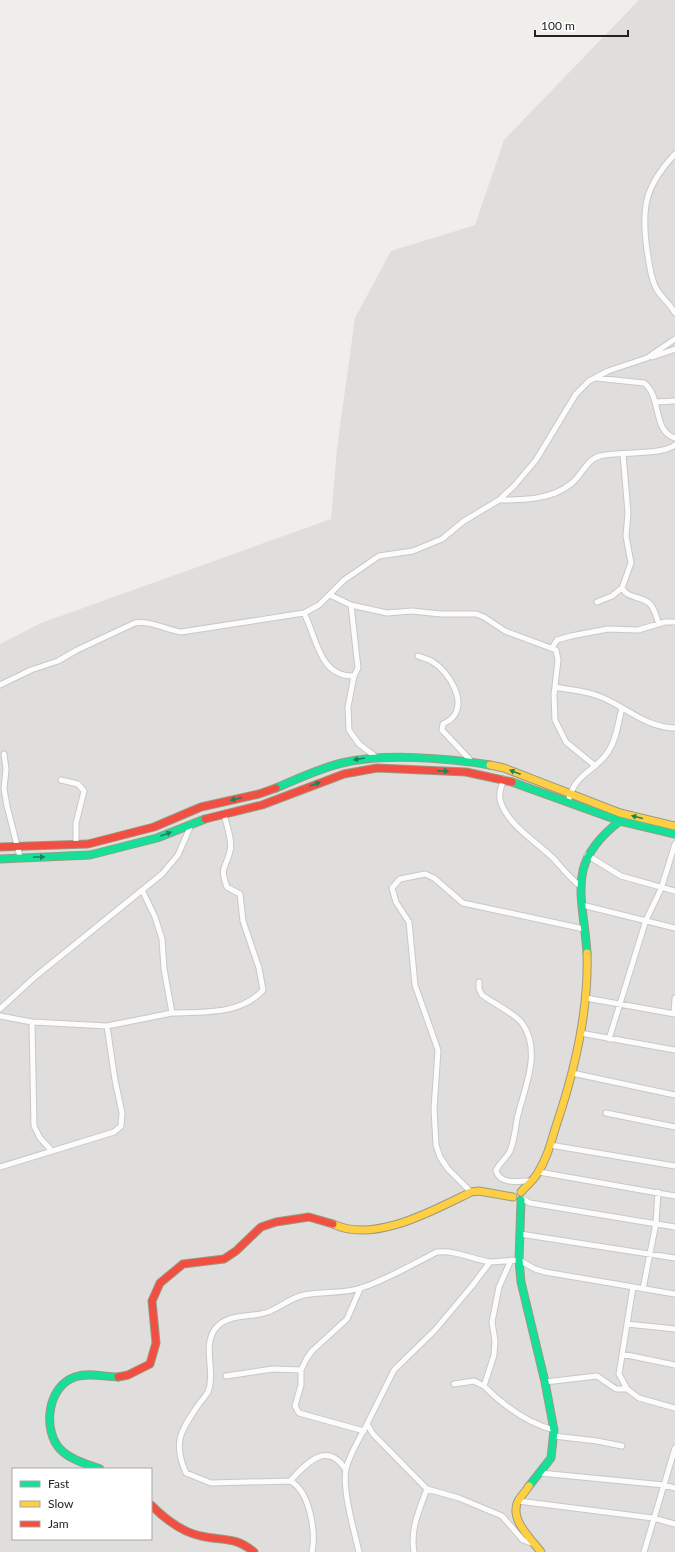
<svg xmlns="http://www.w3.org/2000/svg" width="675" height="1552" viewBox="0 0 675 1552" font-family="Lato,sans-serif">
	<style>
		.residential { fill: #dfdedc; fill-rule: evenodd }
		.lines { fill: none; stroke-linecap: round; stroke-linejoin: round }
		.street-casing { stroke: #c9c8c7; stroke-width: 7 }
		.fast-casing { stroke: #999a82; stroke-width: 9 }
		.slow-casing { stroke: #999a82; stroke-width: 9 }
		.jam-casing { stroke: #999a82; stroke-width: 9 }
		.street { stroke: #fdfcfc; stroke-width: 5 }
		.fast { stroke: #16e098; stroke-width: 7 }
		.slow { stroke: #ffcf43; stroke-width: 7 }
		.jam { stroke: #f24e42; stroke-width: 7 }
		.oneway { fill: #1c815d }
	</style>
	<rect width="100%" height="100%" fill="#f0eeeb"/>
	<path class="residential" d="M639 0H675V1552H0V644L41 623 331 519 337 448 355 318 391 251 475 225 504 140ZM13 1469H151V1539H13Z"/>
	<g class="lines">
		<defs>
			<path id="street" d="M675 154C645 186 641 207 647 250 649 262 650 275 655 286 659 296 670 303 675 313
				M652 357 675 349
				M596 378 644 383C662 396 652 431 675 438
				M655 402 675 401
				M623 454 628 513 626 536 631 563 622 588C628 599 641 596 649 603 655 608 656 617 659 624
				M499 500C523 500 552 500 572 483 582 475 586 460 600 456 618 451 661 456 675 445
				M330 595 351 605 387 613 412 611 441 614H476L484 617 505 631 556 650 558 660 554 695 555 720 566 742 594 765
				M597 602 612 596 622 588
				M351 605 358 668 354 676 348 707 349 730 359 744 376 757
				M304 613C317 638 319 677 354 676
				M552 648 557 640 571 636 608 629 638 630 665 622H675
				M418 656C423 658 429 659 433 662 448 672 467 700 453 717 450 721 446 722 443 724L442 730 472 762
				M0 685 31 670 58 661 77 650 135 623C150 620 166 630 181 632L304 613 319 605 344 580 379 556 413 551 442 539 464 521 499 500 514 486 536 460 576 394 589 381 608 371 647 358 675 339
				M555 687C570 690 587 691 601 697 626 707 647 728 675 728
				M4 754 6 769 4 789 7 806 20 857
				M504 779C501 787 498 794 501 803 509 826 538 843 554 859 563 869 570 878 580 886
				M61 780 78 784 84 791 76 823V845
				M568 802C575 772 594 773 608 752 617 739 618 722 622 708
				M587 855 621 876 675 891
				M582 905 675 928
				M479 982V989L482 995C493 1003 514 1013 522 1023 542 1051 525 1086 518 1115 515 1127 515 1139 510 1151 506 1159 499 1163 496 1171 501 1185 517 1181 529 1181
				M586 998 675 1014
				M0 1009 36 976 162 874 178 855 191 825
				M172 1013C202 1012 241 1015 263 990L259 968 243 921 240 894 227 887C219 866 226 869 230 851 233 841 226 824 224 814
				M674 1014 675 998
				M0 1016 32 1022 107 1026 172 1013 164 969 162 939 155 917 142 890
				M32 1022 34 1126 40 1138 52 1151
				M580 1033 675 1050
				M609 1039 646 920 661 889 675 844
				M572 1073 675 1095
				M606 1113 675 1127
				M550 1145 675 1166
				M0 1167 114 1132 121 1126 122 1113 115 1080 107 1026
				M539 1172 675 1196
				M471 1192 448 1169 440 1157 436 1145 434 1109 438 1050 415 985 409 922 396 902 392 888 400 879 425 874 434 878 463 903 584 929
				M523 1199 530 1203 675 1227
				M520 1234 675 1258
				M511 1260 499 1287 492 1322 495 1341 494 1355 484 1386C504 1406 527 1423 554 1430
				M633 1287 619 1374 627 1389 639 1398 675 1408
				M360 1289 347 1319 312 1351 307 1358 301 1370V1385L295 1406 299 1413 364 1431
				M643 1289 656 1223 658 1192
				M627 1324 675 1329
				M622 1354 675 1365
				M226 1376 273 1369 301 1370
				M545 1382 597 1376 616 1389H627
				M454 1384 474 1381 484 1386
				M554 1436 597 1441 622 1446
				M540 1473 664 1485 675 1488
				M290 1481C307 1463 327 1440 346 1470
				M518 1501 653 1518 675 1524
				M534 1544 523 1540 502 1516 459 1498 427 1489 373 1434 367 1424 394 1370 435 1330 472 1286 490 1262 519 1260 535 1269 545 1272 675 1294
				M312 1552C316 1532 310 1491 290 1481L211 1483 186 1473C173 1444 180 1431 197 1407 200 1402 205 1397 208 1392 216 1372 202 1347 215 1329 227 1313 251 1318 268 1312 281 1307 290 1298 304 1295 322 1291 343 1294 361 1288 384 1281 415 1263 437 1252 456 1250 472 1259 490 1262
				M359 1552C354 1530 342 1490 346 1469 350 1453 360 1438 367 1424
				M414 1552C410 1530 419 1510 427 1489
				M644 1552 675 1448"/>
			<path id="fast" d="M512 782 620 821 675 834
				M276 788C297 779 320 768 342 763 383 753 448 758 490 765
				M0 859 90 855 157 838 205 819
				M587 953C583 894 565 863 620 821
				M521 1200 519 1260 521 1282 545 1382 554 1430 551 1458 529 1486
				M100 1469C87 1464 71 1460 61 1450 42 1431 47 1386 75 1377 89 1372 104 1377 118 1377"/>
			<path id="slow" d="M490 765 504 768 620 813 675 826
				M521 1192C526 1186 533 1181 537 1174 547 1159 551 1142 556 1126 575 1070 589 1012 587 953
				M333 1224C374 1244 434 1210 471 1192L479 1191 513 1197
				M529 1486C526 1491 521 1496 518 1501 509 1519 531 1539 541 1552"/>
			<path id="jam" d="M205 819 262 805 344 774 377 768 466 772 512 782
				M0 847 88 844 154 827 201 807 259 794 276 788
				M118 1377 128 1375 150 1364 156 1343 152 1301 160 1283 183 1264 224 1259 236 1251 261 1227 276 1222 309 1217 333 1224
				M151 1505C165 1519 181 1532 201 1536 223 1541 235 1536 254 1552"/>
		</defs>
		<use href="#street" class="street-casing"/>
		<use href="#fast" class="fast-casing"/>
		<use href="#slow" class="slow-casing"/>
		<use href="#jam" class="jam-casing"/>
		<use href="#street" class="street"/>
		<use href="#fast" class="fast"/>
		<use href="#slow" class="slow"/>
		<use href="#jam" class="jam"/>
	</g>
	<defs><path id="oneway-solid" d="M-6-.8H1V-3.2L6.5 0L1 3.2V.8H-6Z"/></defs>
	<g class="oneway">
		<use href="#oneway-solid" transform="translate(359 759) rotate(171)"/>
		<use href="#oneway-solid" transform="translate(443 771) rotate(3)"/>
		<use href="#oneway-solid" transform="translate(515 772) rotate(-159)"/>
		<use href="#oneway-solid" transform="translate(315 784) rotate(-20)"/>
		<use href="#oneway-solid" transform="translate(236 799) rotate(167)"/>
		<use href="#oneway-solid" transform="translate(637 817) rotate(-166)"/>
		<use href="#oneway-solid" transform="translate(166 834) rotate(-20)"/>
		<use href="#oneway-solid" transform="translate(39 857)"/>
	</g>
	<rect x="12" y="1468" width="140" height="72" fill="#ffffff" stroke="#a7a7a7"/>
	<rect x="20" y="1481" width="20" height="6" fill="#16e098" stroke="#a7a7a7"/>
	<text x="48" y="1488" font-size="12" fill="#222222">Fast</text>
	<rect x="20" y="1501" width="20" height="6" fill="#ffcf43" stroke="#a7a7a7"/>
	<text x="48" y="1508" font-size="12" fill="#222222">Slow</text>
	<rect x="20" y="1521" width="20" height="6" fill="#f24e42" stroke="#a7a7a7"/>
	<text x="48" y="1528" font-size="12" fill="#222222">Jam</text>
	<path d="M535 30v6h93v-6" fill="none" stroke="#222222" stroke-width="2"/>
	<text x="541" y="30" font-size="12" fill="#222222" stroke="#ffffff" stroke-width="3" paint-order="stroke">100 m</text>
</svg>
